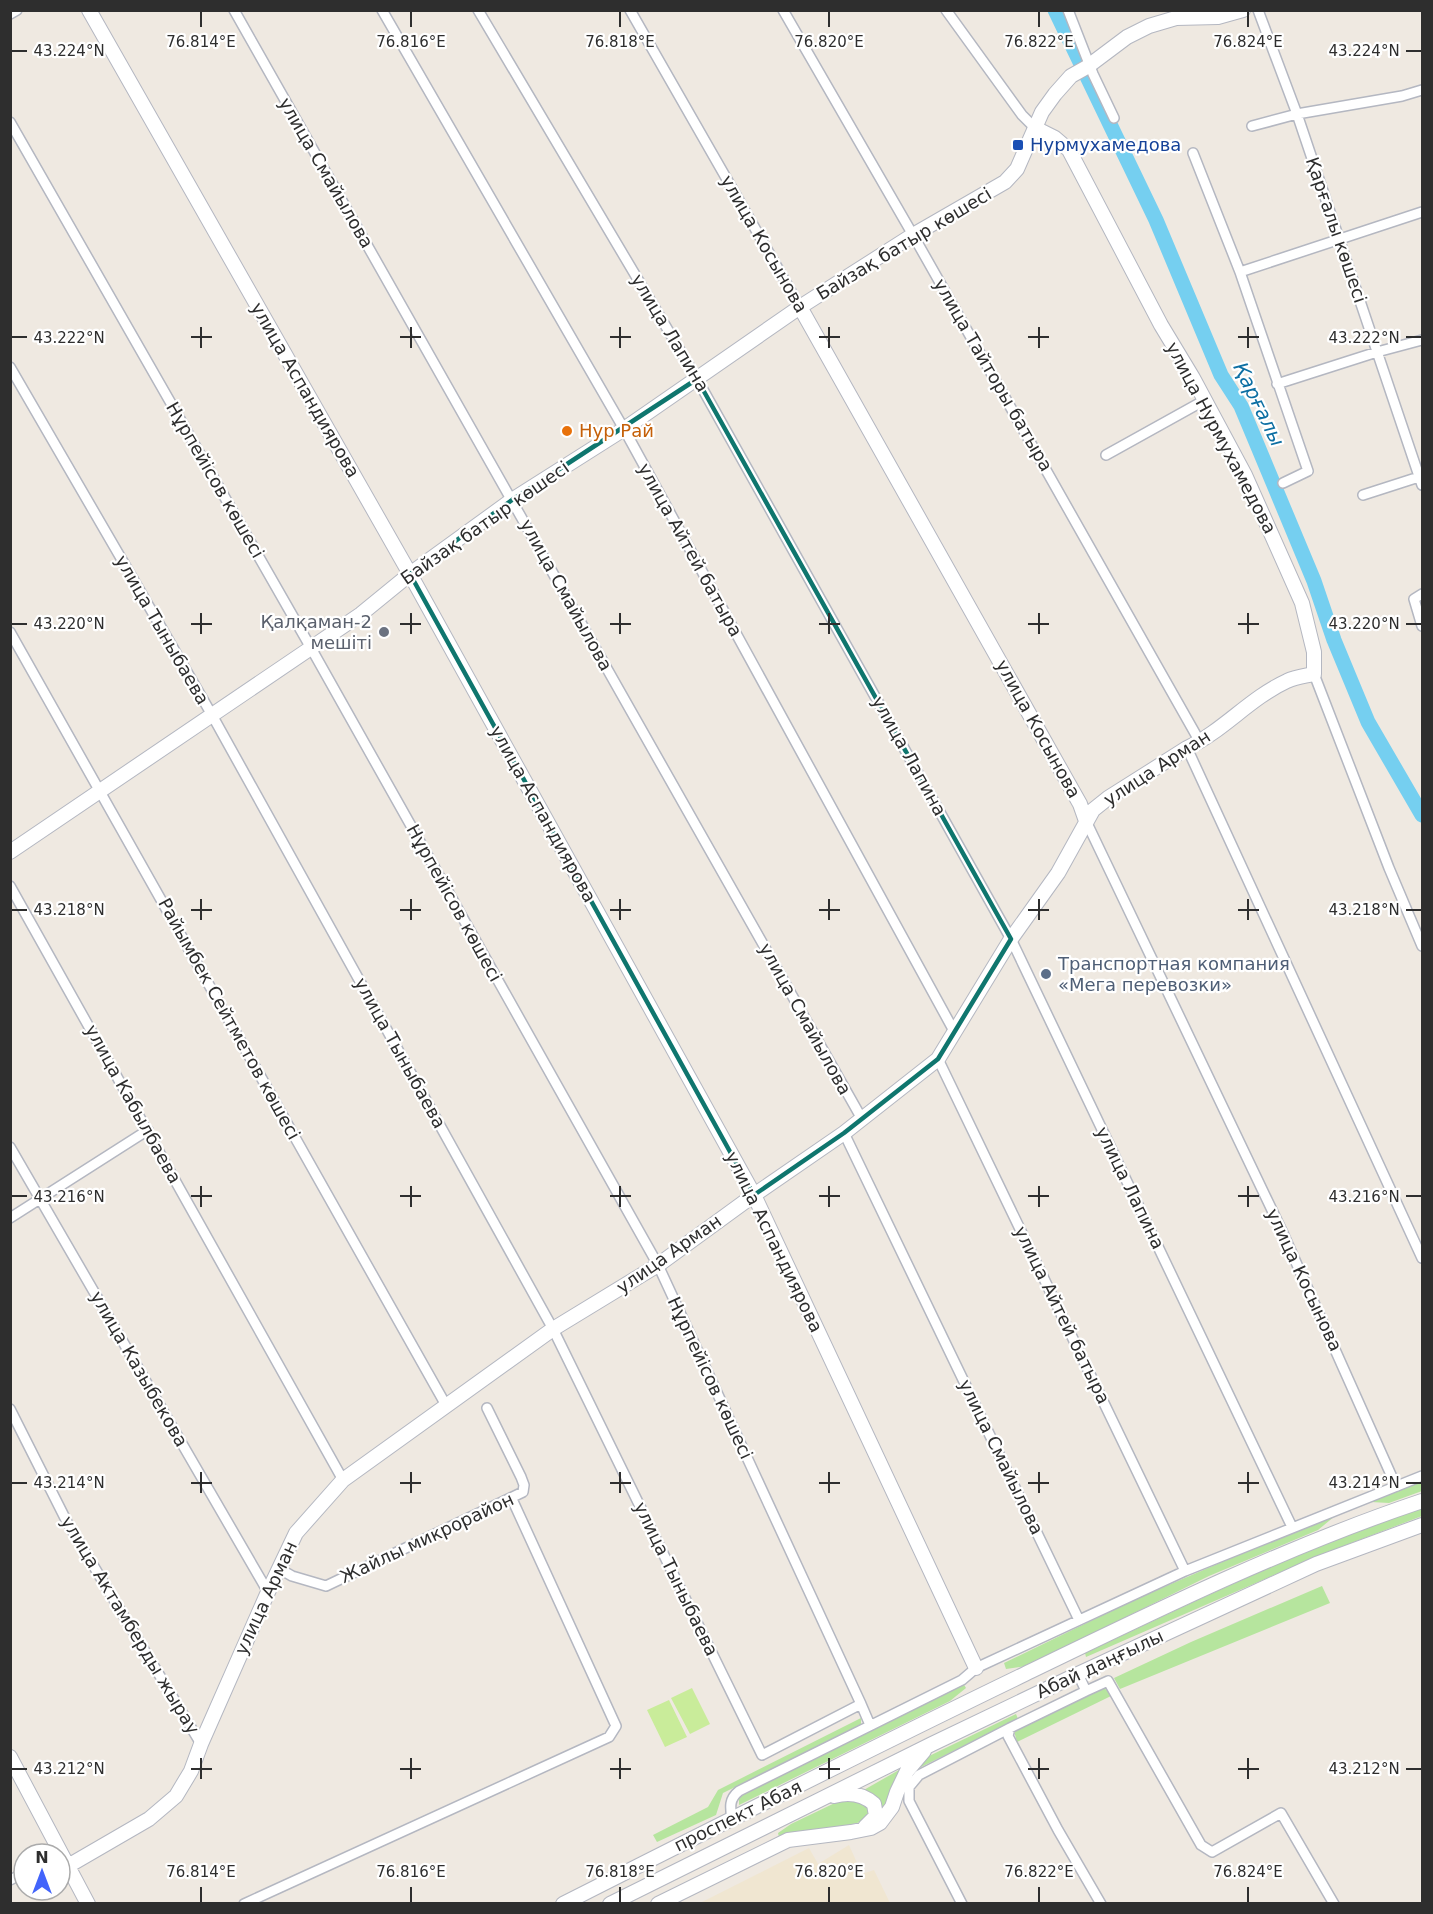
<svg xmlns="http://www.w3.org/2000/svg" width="1433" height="1914" viewBox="0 0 1433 1914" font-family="'DejaVu Sans',sans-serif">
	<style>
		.education { fill: #f0e6d1 }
		.green { fill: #b6e59e }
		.pitch { fill: #c9ec9a }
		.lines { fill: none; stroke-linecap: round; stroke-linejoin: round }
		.river { stroke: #75cff0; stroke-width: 15 }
		.street-casing { stroke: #b4b7c1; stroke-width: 12 }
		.secondary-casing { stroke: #b4b7c1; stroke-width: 16 }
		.street { stroke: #fff; stroke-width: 9 }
		.secondary { stroke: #fff; stroke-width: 14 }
		.marked { fill: none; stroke: #0f766e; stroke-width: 4.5; stroke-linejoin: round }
		.ticks { fill: none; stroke: #2e2e2e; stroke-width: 2 }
		.transit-dot { fill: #1a4fb4; stroke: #fff; stroke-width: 2 }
		.food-dot { fill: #e8710a; stroke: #fff; stroke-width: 2 }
		.worship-dot { fill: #6b7280; stroke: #fff; stroke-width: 2 }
		.service-dot { fill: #5c6f8a; stroke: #fff; stroke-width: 2 }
		.labels { text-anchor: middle; stroke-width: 4.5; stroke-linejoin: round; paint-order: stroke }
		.transit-label { font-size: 18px; fill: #164399; stroke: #fff; text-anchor: start }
		.street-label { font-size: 18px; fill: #2e2e2e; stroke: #fff }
		.food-label { font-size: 18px; fill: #c56008; stroke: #fff; text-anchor: start }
		.worship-label { font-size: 18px; fill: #5b616d; stroke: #fff; text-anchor: end }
		.service-label { font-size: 18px; fill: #4e5e75; stroke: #fff; text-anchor: start }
		.water-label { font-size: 20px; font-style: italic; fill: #0d6fa3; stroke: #fff }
		.ticks-label { font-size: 15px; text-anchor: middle; fill: #2e2e2e; stroke: #fff; stroke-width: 4.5; stroke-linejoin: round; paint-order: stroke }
	</style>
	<rect width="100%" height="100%" fill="#efe9e1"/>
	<path class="education" d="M849 1845 862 1874 874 1870 890 1903H700L809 1848 818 1864Z"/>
	<path class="green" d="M1422 1481V1491L1389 1503 1371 1502Z
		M1422 1508V1516L1320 1555 1086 1657 1085 1653 1191 1603 1316 1546Z
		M1334 1514 1335 1516 1318 1530 1209 1576 1027 1666 1006 1669 1004 1663 1136 1599Z
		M1322 1586 1330 1603 1120 1689 1114 1678 1191 1642Z
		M963 1683 966 1688 950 1701 739 1805V1797Z
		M1102 1688 1108 1690 1111 1696 1017 1742 1014 1731 1022 1726Z
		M1016 1714 1018 1719 913 1771 927 1757Z
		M861 1718V1725L723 1793 716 1815 657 1842 653 1835 708 1807 718 1790Z
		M906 1766 886 1811 882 1810 877 1797 862 1791Z
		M858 1799 869 1805 871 1811 866 1820C838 1831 808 1830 779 1837L778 1833 791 1824 839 1801Z"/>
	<path class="pitch" d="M692 1688 710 1724 690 1734 671 1698Z
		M669 1700 687 1737 665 1747 647 1710Z"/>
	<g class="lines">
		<path class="river" d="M1055 10 1156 220 1221 375 1241 406 1314 581 1334 640 1368 722 1422 815"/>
		<defs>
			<path id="street" d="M234 10 862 1119
				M382 10 624 429 954 1031
				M478 10 697 379 1011 939 1292 1527
				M630 10 800 307
				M783 10 913 235 1200 742
				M946 10 1022 115 1035 128
				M1068 10 1093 74 1114 118
				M1258 10 1297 114 1422 485
				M10 14 17 10
				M10 122 311 648 658 1265 861 1704
				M1252 126 1297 114 1402 96 1422 90
				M1193 153 1240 272 1308 471 1283 483
				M1240 272 1422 212
				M10 367 212 715 553 1329 762 1755 861 1704 870 1725
				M1277 384 1377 352 1422 340
				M1106 455 1205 400
				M1363 495 1422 476
				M1422 594 1414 599 1422 626
				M10 632 447 1407
				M1314 674 1389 868 1422 946
				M1187 748 1422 1258
				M1086 821 1282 1231 1396 1486
				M10 886 343 1480
				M938 1059 1185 1571
				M844 1133 1079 1620
				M10 1147 268 1592
				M10 1218 148 1130
				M10 1409 67 1522 201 1744
				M278 1568 292 1576 326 1586 523 1492 524 1485 521 1477 487 1408
				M1078 1674 1086 1691 1010 1728 1008 1736 1058 1830 1101 1904
				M1086 1691 1108 1681 1201 1845 1212 1852 1281 1813 1334 1904
				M732 1819C730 1807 729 1799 739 1791L962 1680 976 1668 1185 1571 1422 1476
				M10 1880 24 1873
				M244 1904 609 1737 616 1726 512 1499
				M962 1904 909 1801V1787L919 1775 1010 1728"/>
			<path id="secondary" d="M89 10 410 574 754 1195 976 1668
				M800 307 1080 804 1086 821
				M10 852 361 614 410 574 512 500 624 429 800 307 913 235 1005 182 1017 169 1042 112 1055 94 1071 76 1087 67 1127 37 1149 26 1176 18 1218 17 1243 10
				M10 1757 88 1904
				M834 1796C849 1792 863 1794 874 1804L876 1816 865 1827
				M68 1866 149 1819 176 1796 191 1771 201 1744 268 1592 296 1533 343 1480 553 1329 658 1265 754 1195 844 1133 938 1059 1011 939 1058 873 1093 810 1108 798 1187 748C1223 731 1250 698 1287 681 1295 677 1305 676 1314 674V652L1302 603 1245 475 1193 378 1161 325 1069 150 1055 138 1035 128
				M563 1904C717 1826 870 1749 1025 1674 1155 1611 1285 1547 1422 1501
				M610 1904 932 1744 1078 1674 1316 1564 1422 1525
				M658 1904 788 1840 851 1832 871 1828 880 1823 892 1807 897 1792 907 1771 924 1751"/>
		</defs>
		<use href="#street" class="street-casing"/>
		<use href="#secondary" class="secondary-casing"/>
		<use href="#street" class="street"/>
		<use href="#secondary" class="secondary"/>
	</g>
	<path class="marked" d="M697 379 1011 939 938 1059 844 1133 754 1195 410 574 512 500Z"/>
	<path class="ticks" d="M201 12V27M411 12V27M620 12V27M829 12V27M1039 12V27M1248 12V27M12 51H27M1406 51H1421M201 327V348M411 327V348M620 327V348M829 327V348M1039 327V348M1248 327V348M12 337H27M191 337H212M400 337H421M610 337H631M819 337H840M1028 337H1049M1238 337H1259M1406 337H1421M201 613V634M411 613V634M620 613V634M829 613V634M1039 613V634M1248 613V634M12 624H27M191 624H212M400 624H421M610 624H631M819 624H840M1028 624H1049M1238 624H1259M1406 624H1421M201 899V920M411 899V920M620 899V920M829 899V920M1039 899V920M1248 899V920M12 910H27M191 910H212M400 910H421M610 910H631M819 910H840M1028 910H1049M1238 910H1259M1406 910H1421M201 1186V1207M411 1186V1207M620 1186V1207M829 1186V1207M1039 1186V1207M1248 1186V1207M12 1196H27M191 1196H212M400 1196H421M610 1196H631M819 1196H840M1028 1196H1049M1238 1196H1259M1406 1196H1421M201 1472V1493M411 1472V1493M620 1472V1493M829 1472V1493M1039 1472V1493M1248 1472V1493M12 1483H27M191 1483H212M400 1483H421M610 1483H631M819 1483H840M1028 1483H1049M1238 1483H1259M1406 1483H1421M201 1758V1779M411 1758V1779M620 1758V1779M829 1758V1779M1039 1758V1779M1248 1758V1779M12 1769H27M191 1769H212M400 1769H421M610 1769H631M819 1769H840M1028 1769H1049M1238 1769H1259M1406 1769H1421M201 1887V1902M411 1887V1902M620 1887V1902M829 1887V1902M1039 1887V1902M1248 1887V1902"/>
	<rect class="transit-dot" x="1012" y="139" width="12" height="12" rx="3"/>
	<circle class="food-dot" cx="567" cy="431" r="6"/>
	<circle class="worship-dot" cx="384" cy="632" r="6"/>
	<circle class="service-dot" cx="1046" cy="974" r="6"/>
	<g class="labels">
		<g class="transit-label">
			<text x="1030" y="151">Нурмухамедова</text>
		</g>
		<g class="street-label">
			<text transform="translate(326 173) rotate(60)" y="6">улица Смайылова</text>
			<text transform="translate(1336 230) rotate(71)" y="6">Қарғалы көшесі</text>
			<text transform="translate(764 244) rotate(60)" y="6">улица Косынова</text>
			<text transform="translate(904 244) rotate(-31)" y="6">Байзақ батыр көшесі</text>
			<text transform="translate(670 333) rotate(59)" y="6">улица Лапина</text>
			<text transform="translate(993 375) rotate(60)" y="6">улица Тайторы батыра</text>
			<text transform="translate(305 390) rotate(60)" y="6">улица Аспандиярова</text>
			<text transform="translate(1221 438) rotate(62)" y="6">улица Нурмухамедова</text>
			<text transform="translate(215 480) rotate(60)" y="6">Нұрпейісов көшесі</text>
			<text transform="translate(485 523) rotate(-35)" y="6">Байзақ батыр көшесі</text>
			<text transform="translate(690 550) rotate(61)" y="6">улица Айтей батыра</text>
			<text transform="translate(566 595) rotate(61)" y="6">улица Смайылова</text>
			<text transform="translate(162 630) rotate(60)" y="6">улица Тыныбаева</text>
			<text transform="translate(1038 729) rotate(61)" y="6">улица Косынова</text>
			<text transform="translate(909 756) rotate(61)" y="6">улица Лапина</text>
			<text transform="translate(1157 768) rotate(-33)" y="6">улица Арман</text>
			<text transform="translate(543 814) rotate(61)" y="6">улица Аспандиярова</text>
			<text transform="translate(454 903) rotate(61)" y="6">Нұрпейісов көшесі</text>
			<text transform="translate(229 1019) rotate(61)" y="6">Райымбек Сейтметов көшесі</text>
			<text transform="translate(805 1019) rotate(61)" y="6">улица Смайылова</text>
			<text transform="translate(400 1053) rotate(61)" y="6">улица Тыныбаева</text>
			<text transform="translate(133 1104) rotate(61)" y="6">улица Кабылбаева</text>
			<text transform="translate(1130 1188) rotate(64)" y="6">улица Лапина</text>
			<text transform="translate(774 1242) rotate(64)" y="6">улица Аспандиярова</text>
			<text transform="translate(669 1254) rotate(-35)" y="6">улица Арман</text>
			<text transform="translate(1304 1280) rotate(65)" y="6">улица Косынова</text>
			<text transform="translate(1062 1315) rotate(64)" y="6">улица Айтей батыра</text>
			<text transform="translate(139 1369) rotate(60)" y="6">улица Казыбекова</text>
			<text transform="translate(710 1378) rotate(65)" y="6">Нұрпейісов көшесі</text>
			<text transform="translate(1001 1457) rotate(64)" y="6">улица Смайылова</text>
			<text transform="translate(427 1538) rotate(-25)" y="6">Жайлы микрорайон</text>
			<text transform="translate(676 1579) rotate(64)" y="6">улица Тыныбаева</text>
			<text transform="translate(266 1598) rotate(-65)" y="6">улица Арман</text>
			<text transform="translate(130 1625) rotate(59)" y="6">улица Актамберды жырау</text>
			<text transform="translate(1100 1664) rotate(-25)" y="6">Абай даңғылы</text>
			<text transform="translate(738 1816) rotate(-26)" y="6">проспект Абая</text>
		</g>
		<g class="food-label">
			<text x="579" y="437">Нур Рай</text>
		</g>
		<g class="worship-label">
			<text x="372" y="628">Қалқаман-2<tspan x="372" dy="21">мешіті</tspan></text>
		</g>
		<g class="service-label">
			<text x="1058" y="970">Транспортная компания<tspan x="1058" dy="21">«Мега перевозки»</tspan></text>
		</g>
		<g class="water-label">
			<text transform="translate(1259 404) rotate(64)" y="7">Қарғалы</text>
		</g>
	</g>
	<g class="ticks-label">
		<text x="201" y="47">76.814°E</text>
		<text x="411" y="47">76.816°E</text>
		<text x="620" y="47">76.818°E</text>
		<text x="829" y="47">76.820°E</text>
		<text x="1039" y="47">76.822°E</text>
		<text x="1248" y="47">76.824°E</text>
		<text x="69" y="56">43.224°N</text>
		<text x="1364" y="56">43.224°N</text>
		<text x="69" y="343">43.222°N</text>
		<text x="1364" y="343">43.222°N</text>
		<text x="69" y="629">43.220°N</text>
		<text x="1364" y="629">43.220°N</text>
		<text x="69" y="915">43.218°N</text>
		<text x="1364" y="915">43.218°N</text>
		<text x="69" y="1202">43.216°N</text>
		<text x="1364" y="1202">43.216°N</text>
		<text x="69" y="1488">43.214°N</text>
		<text x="1364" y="1488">43.214°N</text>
		<text x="69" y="1774">43.212°N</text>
		<text x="1364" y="1774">43.212°N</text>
		<text x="201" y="1877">76.814°E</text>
		<text x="411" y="1877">76.816°E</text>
		<text x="620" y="1877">76.818°E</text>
		<text x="829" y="1877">76.820°E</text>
		<text x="1039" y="1877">76.822°E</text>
		<text x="1248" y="1877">76.824°E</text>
	</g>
	<rect width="1433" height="1914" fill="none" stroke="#2e2e2e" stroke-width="24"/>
	<g transform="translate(42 1872)"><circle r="28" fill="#ffffff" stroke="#ababab" stroke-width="1.5"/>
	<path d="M0-4.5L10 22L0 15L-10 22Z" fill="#4264fb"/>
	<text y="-9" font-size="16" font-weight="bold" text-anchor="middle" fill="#2e2e2e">N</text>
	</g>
</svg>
